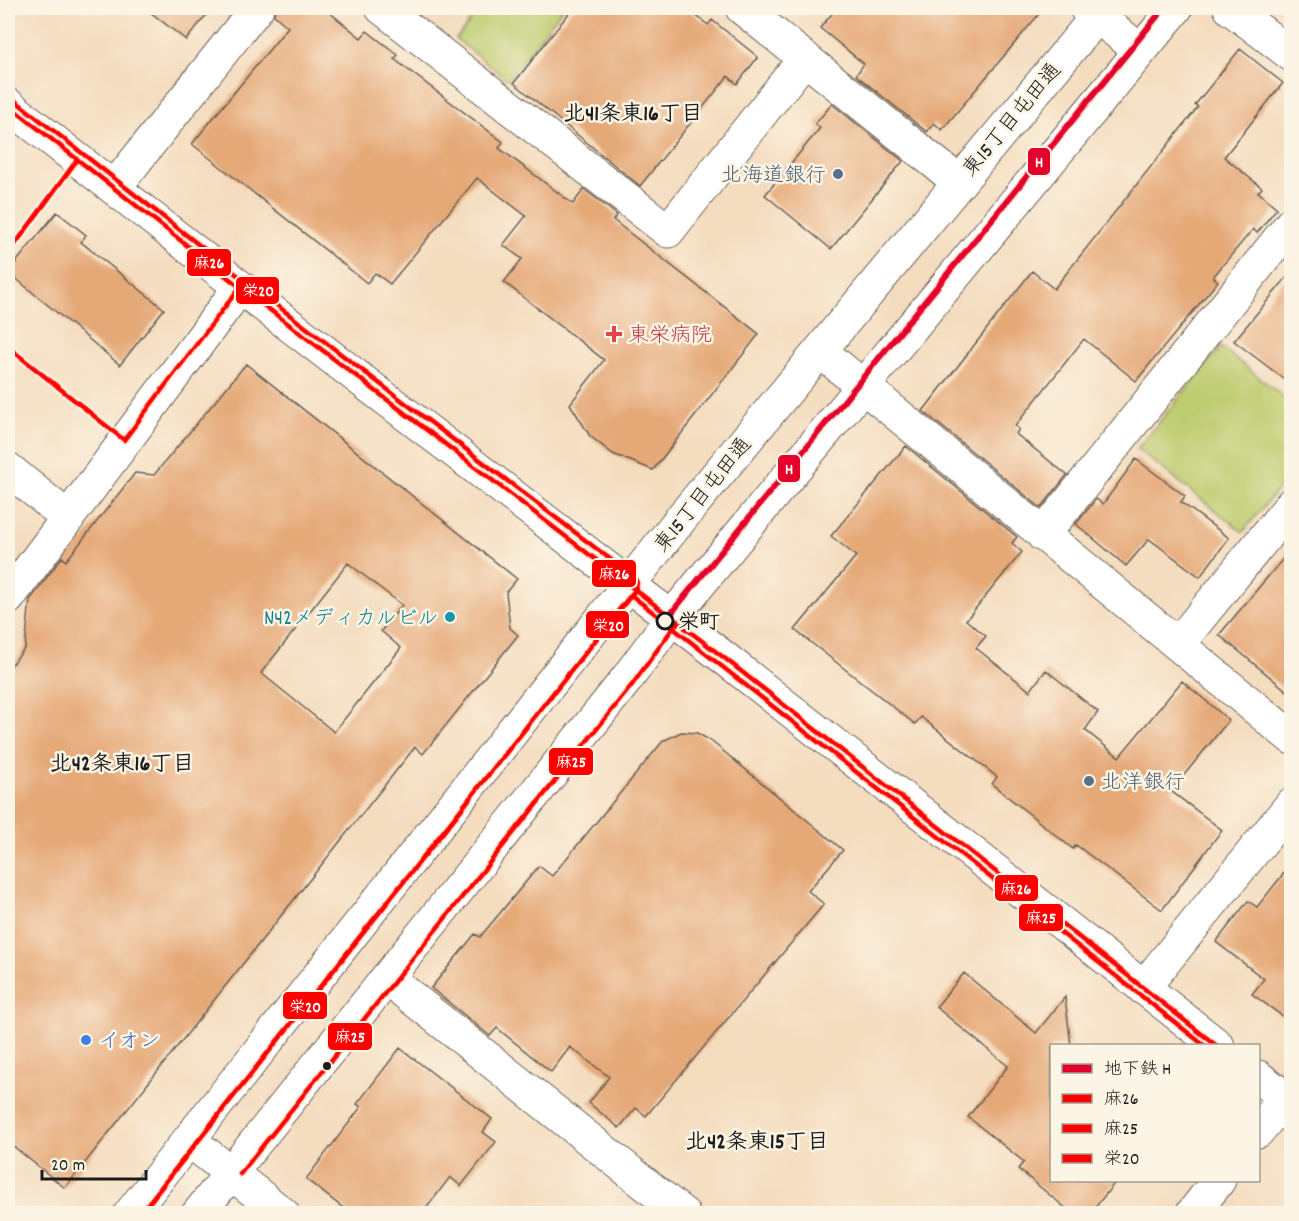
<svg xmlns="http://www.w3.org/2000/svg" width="1299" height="1221" viewBox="0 0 1299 1221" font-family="Dekko,'Klee One',sans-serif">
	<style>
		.green { fill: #becc6f; stroke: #6d7446; stroke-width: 1.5 }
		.building { fill: #e5a877; fill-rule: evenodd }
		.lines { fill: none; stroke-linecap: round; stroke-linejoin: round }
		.minor-casing { stroke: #685f55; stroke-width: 35 }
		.tertiary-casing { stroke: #685f55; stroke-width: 35 }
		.secondary-casing { stroke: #685f55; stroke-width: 35 }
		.minor { stroke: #fff; stroke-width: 33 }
		.tertiary { stroke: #fff; stroke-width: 33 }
		.secondary { stroke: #fff; stroke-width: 33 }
		.bus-1-casing { stroke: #fcf5e5; stroke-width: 9 }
		.bus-2-casing { stroke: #fcf5e5; stroke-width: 9 }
		.bus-3-casing { stroke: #fcf5e5; stroke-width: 9 }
		.bus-1 { stroke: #f00; stroke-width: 4.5 }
		.bus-2 { stroke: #f00; stroke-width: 4.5 }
		.bus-3 { stroke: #f00; stroke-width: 4.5 }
		.metro-1-casing { stroke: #fcf5e5; stroke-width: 10 }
		.metro-1 { stroke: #e4002b; stroke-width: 6 }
		.service-dot { fill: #5c6f8a; stroke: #fcf5e5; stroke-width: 2 }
		.health-dot { fill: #e0444e; stroke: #fcf5e5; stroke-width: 2 }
		.culture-dot { fill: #0f9aa8; stroke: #fcf5e5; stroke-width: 2 }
		.stop-dot { fill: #fcf5e5; stroke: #1c1c1c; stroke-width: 3 }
		.shop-dot { fill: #3f7fe0; stroke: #fcf5e5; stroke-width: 2 }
		.bus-dot { fill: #1c1c1c; stroke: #fcf5e5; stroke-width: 2 }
		.labels { text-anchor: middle; stroke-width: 5; stroke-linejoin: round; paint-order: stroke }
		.street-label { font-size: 21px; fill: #1c1c1c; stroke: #fcf5e5 }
		.service-label { font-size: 21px; fill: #4e5e75; stroke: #fcf5e5; text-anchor: end }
		.health-label { font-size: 21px; fill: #be3a42; stroke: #fcf5e5; text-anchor: start }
		.culture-label { font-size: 21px; fill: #0d838f; stroke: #fcf5e5; text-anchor: end }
		.stop-label { font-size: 21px; font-weight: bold; fill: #1c1c1c; stroke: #fcf5e5; text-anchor: start }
		.shop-label { font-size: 21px; fill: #366cbe; stroke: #fcf5e5; text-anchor: start }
		.neighbourhood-label { font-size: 22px; font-weight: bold; fill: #1c1c1c; stroke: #fcf5e5 }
		.line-badge { stroke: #fcf5e5; stroke-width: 2 }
		.badge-label { font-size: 16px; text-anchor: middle; font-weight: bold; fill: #fff }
	</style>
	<rect width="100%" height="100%" fill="#fcf5e5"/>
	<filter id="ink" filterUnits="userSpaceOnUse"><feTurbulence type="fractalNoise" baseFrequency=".0167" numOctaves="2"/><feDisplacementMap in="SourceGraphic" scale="12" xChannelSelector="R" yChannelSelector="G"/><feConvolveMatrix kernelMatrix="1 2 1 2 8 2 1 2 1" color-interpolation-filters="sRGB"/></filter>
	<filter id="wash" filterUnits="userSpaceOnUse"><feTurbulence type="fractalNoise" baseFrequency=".008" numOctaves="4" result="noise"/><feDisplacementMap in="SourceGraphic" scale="24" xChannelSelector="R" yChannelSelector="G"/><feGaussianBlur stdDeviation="1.35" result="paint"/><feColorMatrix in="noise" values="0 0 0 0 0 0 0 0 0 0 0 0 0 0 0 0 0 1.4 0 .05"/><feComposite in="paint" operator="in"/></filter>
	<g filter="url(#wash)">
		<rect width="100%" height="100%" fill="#f4dcbe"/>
		<path class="green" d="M481 8H563L508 80 456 39Z
			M1221 347 1291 403V473L1243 532 1137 449Z"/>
		<g id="blocks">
			<path class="building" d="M145 8H212L186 40Z
				M275 8H324L361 38 367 31 398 55 394 59 503 142 499 148 573 204 584 189 617 215 613 220 759 334 653 470 613 454 590 436 570 404 604 360 504 282 522 259 503 245 526 216 477 178 390 284 375 273 367 283 192 144 288 27 274 15Z
				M573 8H686L708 25 712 20 758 57 737 84 728 76 640 186 514 83Z
				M837 8H1044L942 130 934 123 927 132 856 75 864 64 820 28Z
				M1240 49 1283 83 1224 157 1262 188 1258 192 1277 208 1257 233 1253 229 1213 277 1218 281 1136 381 1084 339 1015 426 1019 429 1016 434 1067 475 1041 508 923 411 1032 271 1054 289 1198 107 1195 105Z
				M832 104 903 161 831 249 765 195 820 128 815 124Z
				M57 212 86 235 81 242 164 309 120 365 8 272Z
				M1292 271V385L1234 341Z
				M246 364 517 579 506 592 510 628 518 635 423 754 415 747 65 1188 8 1142V669L25 648 30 600 62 557 66 561 135 473 154 475ZM348 563 402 605 381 631 401 648 334 732 261 673Z
				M906 446 1017 537 1012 543 1022 552 966 620 986 636 976 648 1030 691 1046 670 1098 712 1085 730 1119 757 1182 681 1229 720 1171 791 1222 830 1162 910 1076 845 1073 849 992 784 997 777 921 717 915 724 795 630 856 556 831 536Z
				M1136 459 1185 496 1181 502 1229 538 1200 577 1149 539 1126 566 1076 524 1096 499 1103 504Z
				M1292 548V695L1219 635Z
				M681 732 697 733 711 741 843 850 808 891 824 904 646 1116 636 1108 619 1128 589 1103 609 1077 570 1047 551 1072 497 1028 490 1036 431 988 475 934 480 937 539 866 552 876 663 741Z
				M1292 863V1023L1252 994 1264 979 1216 942 1248 901 1257 907Z
				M964 973 1036 1033 1065 997 1071 1046H1052V1180H1117L1090 1214H1073L1018 1169 1024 1162 968 1117 1008 1066 936 1007Z
				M400 1048 492 1119 483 1132 496 1142 461 1186 450 1177 422 1214H351L306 1179 361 1107 357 1104Z"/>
		</g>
	</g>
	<g filter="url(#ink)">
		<use href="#blocks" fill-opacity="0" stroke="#685f55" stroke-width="1.5"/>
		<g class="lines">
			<defs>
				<path id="minor" d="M382 8 668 231 805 58
					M742 8 959 182
					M1086 8 1140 50
					M1230 8 1292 55
					M114 188 257 8
					M820 351 1292 738
					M8 469 68 518
					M1043 535 1292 223
					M8 598 240 287
					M1178 644 1292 504
					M387 978 683 1214
					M1143 988 1292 804
					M1258 1131 1285 1098
					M189 1140 283 1214
					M1192 1214 1219 1180"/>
				<path id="tertiary" d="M130 1214 683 516 1104 8
					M198 1214 626 680 672 617 1176 8"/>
				<path id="secondary" d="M8 105 240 287 723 657 1218 1046
					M1258 1077 1292 1103"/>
			</defs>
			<use href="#minor" class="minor-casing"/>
			<use href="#tertiary" class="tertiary-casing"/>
			<use href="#secondary" class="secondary-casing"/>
			<use href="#minor" class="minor"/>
			<use href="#tertiary" class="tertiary"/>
			<use href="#secondary" class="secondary"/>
			<defs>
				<path id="bus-1" d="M8 105 240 287 723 657 1217 1046
					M8 254 77 160
					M8 347 124 440
					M124 440 240 287"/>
				<path id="bus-2" d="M240 1174 632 685 678 621
					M140 1214 631 595 1205 1046"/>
				<path id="bus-3" d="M13 99 245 281 635 578 637 583 636 589 140 1214"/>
			</defs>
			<use href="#bus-1" class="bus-1-casing"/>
			<use href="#bus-2" class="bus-2-casing"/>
			<use href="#bus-3" class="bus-3-casing"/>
			<use href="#bus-1" class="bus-1"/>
			<use href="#bus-2" class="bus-2"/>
			<use href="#bus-3" class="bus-3"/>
			<defs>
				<path id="metro-1" d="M664 622 1164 8"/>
			</defs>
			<use href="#metro-1" class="metro-1-casing"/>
			<use href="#metro-1" class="metro-1"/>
		</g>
	</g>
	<g class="service-dot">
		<circle cx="838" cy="174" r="6"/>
		<circle cx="1089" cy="781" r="6"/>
	</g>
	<path class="health-dot" d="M611 325h6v6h6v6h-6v6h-6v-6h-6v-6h6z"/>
	<circle class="culture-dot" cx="450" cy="617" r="6"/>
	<circle class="stop-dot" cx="665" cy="621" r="8"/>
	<circle class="shop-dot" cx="86" cy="1040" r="6"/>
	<circle class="bus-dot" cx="327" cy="1066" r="5"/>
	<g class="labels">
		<g class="street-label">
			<text transform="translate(1011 119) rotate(-50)" y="7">東15丁目屯田通</text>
			<text transform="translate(702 494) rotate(-51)" y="7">東15丁目屯田通</text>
		</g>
		<g class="service-label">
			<text x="826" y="181">北海道銀行</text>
			<text x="1101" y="788" text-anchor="start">北洋銀行</text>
		</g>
		<g class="health-label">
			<text x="628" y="341">東栄病院</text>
		</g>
		<g class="culture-label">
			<text x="438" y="624">N42メディカルビル</text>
		</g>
		<g class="stop-label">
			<text x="678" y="628">栄町</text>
		</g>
		<g class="shop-label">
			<text x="98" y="1047">イオン</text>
		</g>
		<g class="neighbourhood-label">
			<text x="633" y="120">北41条東16丁目</text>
			<text x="122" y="770">北42条東16丁目</text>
			<text x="757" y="1148">北42条東15丁目</text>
		</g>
	</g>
	<g class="line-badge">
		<rect x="1027" y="147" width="24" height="29" rx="6" fill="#e4002b"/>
		<rect x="186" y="248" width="46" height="29" rx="6" fill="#f00"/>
		<rect x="235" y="276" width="45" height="29" rx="6" fill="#f00"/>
		<rect x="777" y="454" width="24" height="29" rx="6" fill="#e4002b"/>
		<rect x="591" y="559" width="46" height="29" rx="6" fill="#f00"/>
		<rect x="585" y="610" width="45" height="29" rx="6" fill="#f00"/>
		<rect x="548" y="747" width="46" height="29" rx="6" fill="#f00"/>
		<rect x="994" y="874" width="45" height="28" rx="6" fill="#f00"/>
		<rect x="1018" y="903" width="46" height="29" rx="6" fill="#f00"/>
		<rect x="282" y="991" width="46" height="29" rx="6" fill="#f00"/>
		<rect x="327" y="1022" width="46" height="29" rx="6" fill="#f00"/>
	</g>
	<g class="badge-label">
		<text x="1039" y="167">H</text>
		<text x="209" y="268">麻26</text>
		<text x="258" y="296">栄20</text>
		<text x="789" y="474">H</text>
		<text x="614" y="579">麻26</text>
		<text x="608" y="631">栄20</text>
		<text x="571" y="767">麻25</text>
		<text x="1016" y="894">麻26</text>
		<text x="1041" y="923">麻25</text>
		<text x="305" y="1012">栄20</text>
		<text x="350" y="1042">麻25</text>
	</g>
	<rect width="1299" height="1221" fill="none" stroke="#fcf5e5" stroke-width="30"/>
	<rect x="1050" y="1044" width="210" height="138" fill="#fcf5e5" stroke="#a29e95" stroke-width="1.5"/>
	<rect x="1062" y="1064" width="30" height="9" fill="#e4002b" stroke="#a29e95" stroke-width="1.5"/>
	<text x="1104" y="1074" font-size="18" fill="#1c1c1c">地下鉄 H</text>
	<rect x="1062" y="1094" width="30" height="9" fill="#ff0000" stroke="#a29e95" stroke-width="1.5"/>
	<text x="1104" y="1104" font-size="18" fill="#1c1c1c">麻26</text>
	<rect x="1062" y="1124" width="30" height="9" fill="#ff0000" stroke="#a29e95" stroke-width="1.5"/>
	<text x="1104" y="1134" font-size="18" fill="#1c1c1c">麻25</text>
	<rect x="1062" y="1154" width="30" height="9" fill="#ff0000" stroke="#a29e95" stroke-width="1.5"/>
	<text x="1104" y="1164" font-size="18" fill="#1c1c1c">栄20</text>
	<path d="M42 1170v9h104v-9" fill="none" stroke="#1c1c1c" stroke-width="3"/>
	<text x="51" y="1170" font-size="18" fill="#1c1c1c" stroke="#fcf5e5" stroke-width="4.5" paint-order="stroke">20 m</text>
</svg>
